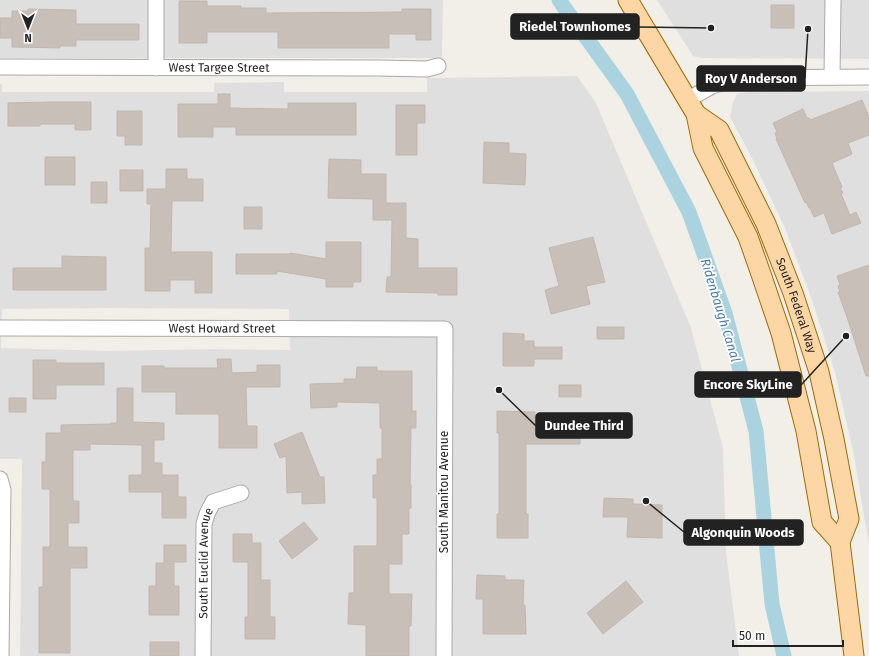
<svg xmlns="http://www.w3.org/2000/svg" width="869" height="656" viewBox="0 0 869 656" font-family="'Fira Sans',sans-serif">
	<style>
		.residential { fill: #e0dfdf; fill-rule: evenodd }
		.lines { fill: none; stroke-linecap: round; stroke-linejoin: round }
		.canal { stroke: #aad3df; stroke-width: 15 }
		.building { fill: #c7bfb8; stroke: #c4b6ab }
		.minor-casing { stroke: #a9a9a9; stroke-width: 17 }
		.major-casing { stroke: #a06b00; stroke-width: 21 }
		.minor { stroke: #fff; stroke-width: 15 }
		.major { stroke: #fcd6a4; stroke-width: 19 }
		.labels { text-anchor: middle; stroke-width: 3.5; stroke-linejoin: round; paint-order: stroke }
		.street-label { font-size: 12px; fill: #222; stroke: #fff }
		.water-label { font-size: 13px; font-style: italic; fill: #4a7aab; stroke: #fff }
		.leader { fill: none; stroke: #222; stroke-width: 1.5 }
		.callout-dot { fill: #222; stroke: #fff; stroke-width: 1.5 }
		.callout { fill: #222; stroke: #222; stroke-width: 1.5 }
		.callout-label { font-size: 13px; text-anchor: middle; font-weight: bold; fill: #fff }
	</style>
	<rect width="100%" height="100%" fill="#f2efe9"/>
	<path class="residential" d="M0 0H443L442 58H0Z
		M657 0H869V59L701 58 693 56Z
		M577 76 596 103 691 328 723 448 726 552 739 656H20L22 459H0V84H2V92H214V83L284 82V92H427V78ZM107 308 289 309 290 350 213 349 107 351 1 348 2 309Z
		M869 91V545L854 455 835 372 812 300 785 228 750 154 730 117 733 102 737 94 747 92Z"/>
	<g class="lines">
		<path class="canal" d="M559 0 627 94 689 212 725 313 756 431 772 604 784 656"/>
	</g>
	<path class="building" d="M179 1H207V6H241V8H266V13L402 12V9H431V40H416V34H389V48H278V32H207V43H179Z
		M771 5H794V28H771Z
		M28 9 76 10V24H139V40H76V46H60V48L12 47V38H0V18H12V11H28Z
		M218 94H230V108L288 109V103H356V135H236V127H213V137H178V104H218Z
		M862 100 869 117V135L848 143 852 154 832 163 842 187 840 188 843 193 841 194 850 215 856 212 861 223 832 234 824 213 814 217 810 208H809L806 202 805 203 776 139H777L775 133 777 132 773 123 803 109 807 118H809L810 120Z
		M49 102H91V130H75V124H40V126H8V103Z
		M396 105H425V123H417V155H396Z
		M117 111H142V145H125V136H117Z
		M484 142 509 143V153L526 154 525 185 483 183Z
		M45 157H75V185H45Z
		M329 159 361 160V174H386V203H406V238L418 239V268H457V295H438V293L386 292 387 277H391L392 220H373V199L328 198Z
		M166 169H187V179H203V201H172L171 252H212V293H195V280H170V291H145V248H150L151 204H147V189H166Z
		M120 170H143V191H120Z
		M91 182H107V203H91Z
		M244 207H262V229H244Z
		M593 237 605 282 586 286 590 304 551 314 545 290 559 286 549 248Z
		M326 242H361V282H353V287H326V279L277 271V274H236V254H290V253L326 259Z
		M62 256 106 257V290H13V268H62Z
		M869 265V376H866L847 317 838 292H840L838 286 840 285 837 276Z
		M597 327H624V339H597Z
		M503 333 524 334V341H534V347H562V359H534V366H503Z
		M217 359H231L232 373 257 372V365H280V387H246L247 426H257V448H219V414H176V392H142V366H164V368H218Z
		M33 360H56V363H104V385H56V399H33Z
		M357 367H377V371H412V411H416V428H411L410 485H411V508H409V534H402V564H389V594H412L411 626H409V656H366V625L348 624 349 593H354V546H377V498H373V475H377V459H382V428H380V403L337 402V407L311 408 310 384 344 383V379H356Z
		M559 385H581V397H559Z
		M117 388H133V422L164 423V440H154V463H162V475H178V497H186V518H162V492H129V475H142V445L90 444V450H73V501H79V523H68V547H87V568H70V653H39V587H43V547H50V489H42V462H46V433H61V425L111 424V423H117Z
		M9 398H26V412H9Z
		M497 411 535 412V429H580V444H526V514H528V538H497V514H499V433H497Z
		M302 432 320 477H324L325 503 302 504V492L287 493 286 456 280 458 274 444Z
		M604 498 633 499V504L662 505V538L627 537 628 517H603Z
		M304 522 318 539 292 559 279 541Z
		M233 534H252V543H261V580H270V617H275V639H245V617H248V562H233Z
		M164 545H186V562H164Z
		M156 563H174V586H179V615H149V586H156Z
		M477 575 505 576V580H524L523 605H525L526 634H483V599H476Z
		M626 581 643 602 603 634 587 613Z
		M150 642H179V656H150Z"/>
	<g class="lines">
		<defs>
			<g id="minor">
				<path id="s1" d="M0 67 378 68 427 69 438 66"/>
				<path d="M156 68V0"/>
				<path d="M832 77 833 0"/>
				<path d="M687 100 712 86 738 78 869 77"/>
				<path id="s2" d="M0 328 445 329 444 656"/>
				<path d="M0 479 3 490 1 656"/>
				<path id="s3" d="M203 656 204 524 207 514 213 502 241 493"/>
			</g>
			<g id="major">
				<path d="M628 0 696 114 703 148 748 237 761 274 781 333 806 431 822 522 840 542"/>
				<path id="s4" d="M696 114 719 130 766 224 793 293 819 372 834 439 849 519 840 542 854 656"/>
			</g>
		</defs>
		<use href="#minor" class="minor-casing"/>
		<use href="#major" class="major-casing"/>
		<use href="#minor" class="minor"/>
		<use href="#major" class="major"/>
	</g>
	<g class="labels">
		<g class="street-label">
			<text dy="4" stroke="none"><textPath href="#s1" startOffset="219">West Targee Street</textPath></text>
			<text dy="4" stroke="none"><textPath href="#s4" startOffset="220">South Federal Way</textPath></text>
			<text dy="4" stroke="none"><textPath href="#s2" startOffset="222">West Howard Street</textPath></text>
			<text transform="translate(444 492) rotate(-90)" y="4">South Manitou Avenue</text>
			<text dy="4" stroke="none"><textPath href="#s3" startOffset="93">South Euclid Avenue</textPath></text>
		</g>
		<g class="water-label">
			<text transform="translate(721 310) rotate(73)" y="5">Ridenbaugh Canal</text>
		</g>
	</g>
	<path class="leader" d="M711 28L639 27M808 29L805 78M846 336L801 385M499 390L536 426M646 501L684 532"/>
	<g class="callout-dot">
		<circle cx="711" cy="28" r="4"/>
		<circle cx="808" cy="29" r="4"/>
		<circle cx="846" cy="336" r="4"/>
		<circle cx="499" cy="390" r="4"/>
		<circle cx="646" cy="501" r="4"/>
	</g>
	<g class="callout">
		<rect x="511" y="14" width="128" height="25" rx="4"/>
		<rect x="697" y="66" width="108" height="25" rx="4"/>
		<rect x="695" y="372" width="106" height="25" rx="4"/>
		<rect x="536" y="413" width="96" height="25" rx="4"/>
		<rect x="684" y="520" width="119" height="25" rx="4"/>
	</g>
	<g class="callout-label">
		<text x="575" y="31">Riedel Townhomes</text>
		<text x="751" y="83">Roy V Anderson</text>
		<text x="748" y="389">Encore SkyLine</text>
		<text x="584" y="430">Dundee Third</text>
		<text x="743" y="537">Algonquin Woods</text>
	</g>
	<g transform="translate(28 28) rotate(180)" stroke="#ffffff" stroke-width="3" paint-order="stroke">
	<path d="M0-3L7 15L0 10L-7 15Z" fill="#222222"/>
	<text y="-6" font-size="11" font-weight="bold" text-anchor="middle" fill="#222222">N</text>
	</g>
	<path d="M733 640v6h110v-6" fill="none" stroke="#222222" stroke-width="2"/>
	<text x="739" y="640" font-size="12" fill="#222222" stroke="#ffffff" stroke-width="3" paint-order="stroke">50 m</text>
</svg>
